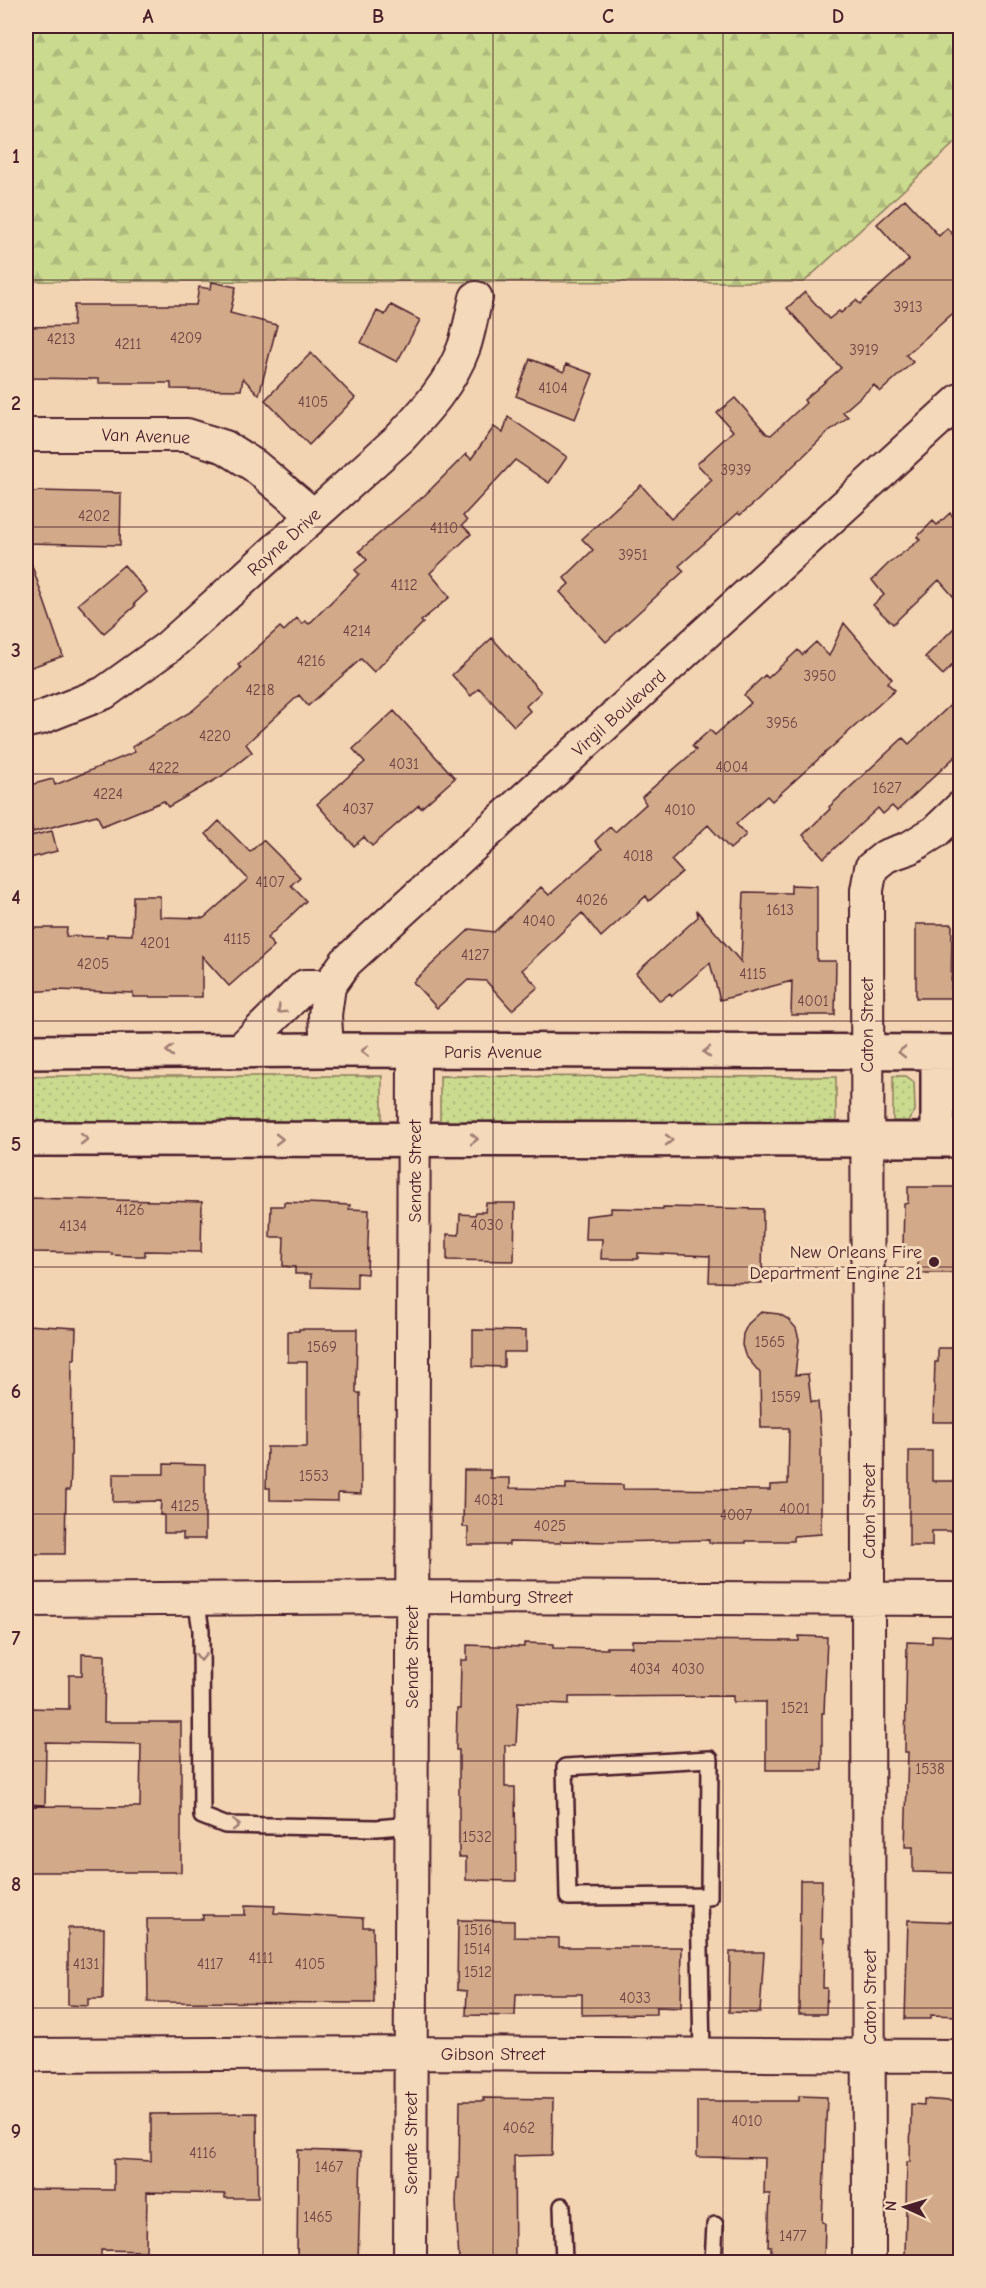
<svg xmlns="http://www.w3.org/2000/svg" width="986" height="2288" viewBox="0 0 986 2288" font-family="'Comic Neue',sans-serif">
	<style>
		.grass { fill: url(#grass-dots); stroke: #8a7c5c; stroke-width: 1.5 }
		.forest { fill: url(#forest-firs); stroke: #8a7c5c; stroke-width: 1.5 }
		.building { fill: #d2aa8a; stroke: #4a1f2b; stroke-width: 1.5 }
		.lines { fill: none; stroke-linecap: round; stroke-linejoin: round }
		.lane-casing { stroke: #4a1f2b; stroke-width: 20 }
		.street-casing { stroke: #4a1f2b; stroke-width: 36 }
		.secondary-casing { stroke: #4a1f2b; stroke-width: 38 }
		.lane { stroke: #f4d9bb; stroke-width: 15 }
		.street { stroke: #f4d9bb; stroke-width: 32 }
		.secondary { stroke: #f4d9bb; stroke-width: 33 }
		.oneway { stroke: #9f7c73 }
		.grid { fill: none; stroke: #4a1f2b; stroke-width: 1.5; stroke-opacity: 0.55 }
		.poi-dot { fill: #4a1f2b; stroke: #f4d9bb; stroke-width: 2 }
		.labels { text-anchor: middle; stroke-width: 6; stroke-linejoin: round; paint-order: stroke }
		.number-label { font-size: 15px; fill: #6c4243 }
		.street-label { font-size: 18px; fill: #4a1f2b; stroke: #f4d9bb }
		.poi-label { font-size: 18px; fill: #4a1f2b; stroke: #f4d9bb; text-anchor: end }
		.neatline { fill: none; stroke: #4a1f2b; stroke-width: 2 }
		.grid-label { font-size: 20px; text-anchor: middle; font-weight: bold; fill: #4a1f2b }
	</style>
	<defs>
		<pattern id="grass-dots" width="8" height="8" patternUnits="userSpaceOnUse" patternTransform="scale(1.5)"><rect width="8" height="8" fill="#cada8e"/><path d="M2 2h.1M6 6h.1" fill="none" stroke="#afbb7b" stroke-width="1.8" stroke-linecap="round"/></pattern>
		<pattern id="forest-firs" width="22" height="20" patternUnits="userSpaceOnUse" patternTransform="scale(1.5)"><rect width="22" height="20" fill="#cada8e"/><path d="M5 1l3.5 6h-7zM16 11l3.5 6h-7z" fill="#afbb7b"/></pattern>
	</defs>
	<rect width="100%" height="100%" fill="#f2d3b2"/>
	<filter id="ink" filterUnits="userSpaceOnUse"><feTurbulence type="fractalNoise" baseFrequency=".0167" numOctaves="2"/><feDisplacementMap in="SourceGraphic" scale="12" xChannelSelector="R" yChannelSelector="G"/><feConvolveMatrix kernelMatrix="1 2 1 2 8 2 1 2 1" color-interpolation-filters="sRGB"/></filter>
	<g filter="url(#ink)">
		<path class="grass" d="M26 1076H382V1121H26Z
			M440 1076 836 1077V1122L440 1121Z
			M893 1076H906L914 1082 915 1111 908 1121H893Z"/>
		<path class="forest" d="M26 26H960V138L804 282 26 281Z"/>
		<path class="building" d="M905 199 939 236 947 228 960 243V307L906 355 913 362 880 392 874 385 843 412 848 417 829 431 757 501 740 515 738 513 679 566 684 571 606 642 560 592 569 584 564 578 593 550 582 539 641 485 671 519 712 480 697 464 733 431 717 413 735 398 767 434 771 435 806 403 804 400 841 368 787 308 805 292 829 319 839 311 841 313 856 300 860 304 909 260 877 224Z
			M212 282 236 287 230 313 277 325 259 395 243 378 241 390 171 389V383H99V379L26 378V327L73 326 74 305H196L199 287 211 289Z
			M391 305 420 320 397 362 361 343 377 311 385 315Z
			M311 353 355 398 309 445 265 400Z
			M530 359 564 372 566 364 593 374 575 419 516 396Z
			M508 417 567 457 549 483 515 460 463 516 467 521 462 525 471 534 430 573 450 597 421 621 423 623 374 672 361 659 308 706 299 695 246 744 252 752 222 776 168 807 164 801 102 826 97 815 33 832 26 803V786L53 779 55 785 135 752 132 747 192 711 241 668 238 665 280 627 284 631 297 618 302 624 305 621 309 624 359 574 355 570 367 560 359 551 426 494 466 454 471 459 494 427 503 433Z
			M39 491 121 493 120 545 26 543V494Z
			M950 513 960 525V604L939 580 893 624 873 605 884 595 872 580 888 564 920 540 917 537 933 521 937 525Z
			M29 557 63 656 26 669V558Z
			M124 565 147 592 134 604 135 606 104 633 78 604Z
			M960 622V657L943 675 925 657Z
			M844 623 892 679 887 683 895 690 772 801 767 796 736 824 746 835 730 849 708 825 671 860 682 872 649 901 646 896 601 937 582 913 522 970 538 987 512 1010 486 981 468 980 437 1008 413 982 470 929 494 932 541 887 549 895 602 849 595 841 610 827 615 832 646 804 642 797 696 750 692 746 710 730 715 735 751 703 744 695 765 675 768 678 798 650 802 655 816 642 829 656Z
			M492 638 541 692 526 706 530 711 514 726 479 688 471 696 452 675Z
			M960 696V752L897 811 892 806 883 814 878 808 824 858 803 835 830 809 829 807 903 738 909 744Z
			M394 711 455 778 421 808 419 805 372 846 364 837 354 846 317 804 365 762 353 749Z
			M219 821 250 852 263 840 300 877 291 885 306 901 267 938 274 946 229 986 202 956V997H133V993L58 990 26 992V928H67L66 936 107 937V934L132 935 133 896H160V917L204 918 248 879 206 834Z
			M52 831 57 851 26 859V837Z
			M791 885 817 886V961H836L835 1015H791L792 981 720 1000 710 963 672 996 670 993 660 1001 636 973 698 917 697 911 741 962 744 892 791 893Z
			M916 924H952L951 998H916Z
			M908 1187H960V1273H918V1253H908V1247H903L904 1204 908 1203Z
			M26 1198 202 1202 201 1252 145 1251V1256H133L112 1255V1253L26 1252Z
			M284 1202 350 1205 349 1209 369 1210 367 1274 357 1273V1288L311 1287V1274H295V1267L283 1266 284 1237H270L271 1206H284Z
			M486 1203H515L514 1261 447 1260V1234L459 1235 460 1214 475 1215 476 1212H485Z
			M663 1207 763 1209 762 1283 709 1282 710 1256 638 1253V1259H601L602 1239H585L586 1216 611 1213V1208L663 1209Z
			M761 1312 779 1314 788 1319 796 1328 799 1339 795 1375 808 1374 811 1402H818L821 1441V1534L794 1536V1541H746V1543H709V1540L611 1542 561 1541 560 1543 509 1542V1545H468V1527H463L464 1470H490V1478H510V1488L566 1489V1484L623 1485V1489L770 1490V1485L788 1484 789 1428H761L760 1373 745 1355 742 1345 743 1334 748 1324Z
			M26 1325 76 1328 75 1359H72L71 1471 70 1490H66L65 1554H26Z
			M299 1329H357L356 1393H360L361 1494 338 1493V1501L270 1500V1488H266L267 1447H307V1362H288V1331H299Z
			M473 1330 526 1331V1352H504V1367L473 1366Z
			M938 1348H960V1422H933L935 1362H938Z
			M909 1451H932V1481H960V1531H932V1546H909Z
			M164 1464 205 1465V1539H183V1533H164V1515H160L161 1501 113 1502V1474H164Z
			M932 1635 956 1636V1642H960V1873L913 1872V1847H905L908 1752H905L907 1642 932 1643Z
			M799 1636 827 1637 824 1713H822V1770H766V1702H733V1696L569 1697V1704L518 1702 516 1745H505V1787H515L516 1881 466 1880V1857H459V1750H456L457 1709H460L461 1660H467V1645L524 1647V1643L553 1644V1648L607 1649V1647H632V1640L799 1641Z
			M82 1654 105 1655 104 1722H181V1872H26V1806L140 1807 141 1744 46 1742 45 1805 26 1804V1708L69 1709V1675H82Z
			M800 1880H822L821 1938H824L823 1988H827L826 2014H799Z
			M245 1905 275 1906 274 1913 363 1918V1927H373L374 2003 148 2002 147 1919H203V1915H245Z
			M458 1920 514 1921V1937L559 1938V1947H682L681 2008 656 2007V2014L582 2015V1994H516L515 2016 466 2015 467 1991 457 1990Z
			M908 1920 960 1922V2016L931 2015V2019H905Z
			M68 1928H104L103 1999H88V2006L68 2005Z
			M730 1952H764L760 2013 729 2012Z
			M799 2096 827 2097 822 2222 825 2223 824 2262H771V2246H768L770 2194H764L765 2158 697 2157V2101H799Z
			M483 2098 553 2099 552 2155 514 2156 515 2262H459L456 2202 457 2178H459L460 2101H484Z
			M924 2099 960 2102V2262H913V2256H905L907 2162H910L911 2104 924 2105Z
			M257 2113 258 2198H225V2194L147 2192 146 2251 101 2250V2262H26V2189L114 2190V2159L151 2161V2114Z
			M298 2150 361 2152 358 2262H297Z"/>
		<g class="lines">
			<defs>
				<path id="lane" d="M196 1599 201 1630 202 1816 225 1825 377 1828 411 1825
					M699 1896 709 1897 710 1759 565 1767 568 1897 699 1896 702 2055
					M562 2206 564 2262
					M713 2262 715 2225"/>
				<path id="street" d="M26 435H187L225 447 255 466 313 515
					M26 721 41 718 104 693 168 647 400 438C426 410 451 383 464 347 469 332 472 314 476 298
					M327 1050 325 1015 329 986 346 962 960 400
					M239 1051 305 986H329
					M26 1600 412 1597 960 1599
					M26 2055 411 2053 960 2056
					M410 2262 414 1052
					M869 2262 867 890 871 868 886 856 909 848 935 832 960 808"/>
				<path id="secondary" d="M26 1052 327 1050 960 1052
					M938 1052V1140
					M26 1139 960 1140"/>
			</defs>
			<use href="#lane" class="lane-casing"/>
			<use href="#street" class="street-casing"/>
			<use href="#secondary" class="secondary-casing"/>
			<use href="#lane" class="lane"/>
			<use href="#street" class="street"/>
			<use href="#secondary" class="secondary"/>
		</g>
		<defs><path id="oneway-chevron" d="M-2-3.5L2.5 0L-2 3.5" fill="none" stroke-width="1.6" stroke-linecap="round" stroke-linejoin="round" transform="scale(1.5)"/></defs>
		<g class="oneway">
			<use href="#oneway-chevron" transform="translate(281 1010) rotate(136)"/>
			<use href="#oneway-chevron" transform="translate(170 1051) rotate(180)"/>
			<use href="#oneway-chevron" transform="translate(365 1051) rotate(-179)"/>
			<use href="#oneway-chevron" transform="translate(707 1052) rotate(180)"/>
			<use href="#oneway-chevron" transform="translate(902 1052) rotate(180)"/>
			<use href="#oneway-chevron" transform="translate(84 1139)"/>
			<use href="#oneway-chevron" transform="translate(279 1139)"/>
			<use href="#oneway-chevron" transform="translate(474 1139)"/>
			<use href="#oneway-chevron" transform="translate(669 1140)"/>
			<use href="#oneway-chevron" transform="translate(201 1657) rotate(90)"/>
			<use href="#oneway-chevron" transform="translate(236 1825) rotate(1)"/>
		</g>
	</g>
	<path class="grid" d="M263 26V2262M493 26V2262M723 26V2262M26 280H960M26 527H960M26 774H960M26 1021H960M26 1267H960M26 1514H960M26 1761H960M26 2008H960"/>
	<circle class="poi-dot" cx="934" cy="1262" r="6"/>
	<g class="labels">
		<g class="number-label">
			<text x="908" y="312">3913</text>
			<text x="186" y="343">4209</text>
			<text x="61" y="344">4213</text>
			<text x="128" y="349">4211</text>
			<text x="864" y="355">3919</text>
			<text x="553" y="393">4104</text>
			<text x="313" y="407">4105</text>
			<text x="736" y="475">3939</text>
			<text x="94" y="521">4202</text>
			<text x="444" y="533">4110</text>
			<text x="633" y="560">3951</text>
			<text x="404" y="590">4112</text>
			<text x="357" y="636">4214</text>
			<text x="311" y="666">4216</text>
			<text x="820" y="681">3950</text>
			<text x="260" y="695">4218</text>
			<text x="782" y="728">3956</text>
			<text x="215" y="741">4220</text>
			<text x="404" y="769">4031</text>
			<text x="732" y="772">4004</text>
			<text x="164" y="773">4222</text>
			<text x="887" y="793">1627</text>
			<text x="108" y="799">4224</text>
			<text x="358" y="814">4037</text>
			<text x="680" y="815">4010</text>
			<text x="638" y="861">4018</text>
			<text x="270" y="887">4107</text>
			<text x="592" y="905">4026</text>
			<text x="780" y="915">1613</text>
			<text x="539" y="926">4040</text>
			<text x="237" y="944">4115</text>
			<text x="155" y="948">4201</text>
			<text x="475" y="960">4127</text>
			<text x="93" y="969">4205</text>
			<text x="753" y="979">4115</text>
			<text x="813" y="1006">4001</text>
			<text x="130" y="1215">4126</text>
			<text x="487" y="1230">4030</text>
			<text x="73" y="1231">4134</text>
			<text x="770" y="1347">1565</text>
			<text x="322" y="1352">1569</text>
			<text x="786" y="1402">1559</text>
			<text x="314" y="1481">1553</text>
			<text x="489" y="1505">4031</text>
			<text x="185" y="1511">4125</text>
			<text x="795" y="1514">4001</text>
			<text x="736" y="1520">4007</text>
			<text x="550" y="1531">4025</text>
			<text x="645" y="1674">4034</text>
			<text x="688" y="1674">4030</text>
			<text x="795" y="1713">1521</text>
			<text x="930" y="1774">1538</text>
			<text x="477" y="1842">1532</text>
			<text x="478" y="1935">1516</text>
			<text x="477" y="1954">1514</text>
			<text x="261" y="1963">4111</text>
			<text x="86" y="1969">4131</text>
			<text x="210" y="1969">4117</text>
			<text x="310" y="1969">4105</text>
			<text x="478" y="1977">1512</text>
			<text x="635" y="2003">4033</text>
			<text x="747" y="2126">4010</text>
			<text x="519" y="2133">4062</text>
			<text x="203" y="2158">4116</text>
			<text x="329" y="2172">1467</text>
			<text x="318" y="2222">1465</text>
			<text x="793" y="2241">1477</text>
		</g>
		<g class="street-label">
			<text transform="translate(146 436) rotate(2)" y="6">Van Avenue</text>
			<text transform="translate(284 542) rotate(-42)" y="6">Rayne Drive</text>
			<text transform="translate(619 713) rotate(-42)" y="6">Virgil Boulevard</text>
			<text transform="translate(867 1025) rotate(-90)" y="6">Caton Street</text>
			<text x="493" y="1058">Paris Avenue</text>
			<text transform="translate(415 1171) rotate(-90)" y="6">Senate Street</text>
			<text transform="translate(869 1511) rotate(-90)" y="6">Caton Street</text>
			<text x="511" y="1603">Hamburg Street</text>
			<text transform="translate(412 1657) rotate(-90)" y="6">Senate Street</text>
			<text transform="translate(870 1997) rotate(-90)" y="6">Caton Street</text>
			<text x="493" y="2060">Gibson Street</text>
			<text transform="translate(411 2143) rotate(-90)" y="6">Senate Street</text>
		</g>
		<g class="poi-label">
			<text x="922" y="1258">New Orleans Fire<tspan x="922" dy="21">Department Engine 21</tspan></text>
		</g>
	</g>
	<rect width="986" height="2288" fill="none" stroke="#f4d9bb" stroke-width="66"/>
	<g transform="translate(905 2207) rotate(274)" stroke="#f4d9bb" stroke-width="4.5" paint-order="stroke">
	<path d="M0-4.5L10 22L0 15L-10 22Z" fill="#4a1f2b"/>
	<text y="-9" font-size="16" font-weight="bold" text-anchor="middle" fill="#4a1f2b">N</text>
	</g>
	<rect x="33" y="33" width="920" height="2222" class="neatline"/>
	<g class="grid-label">
		<text x="148" y="23">A</text>
		<text x="378" y="23">B</text>
		<text x="608" y="23">C</text>
		<text x="838" y="23">D</text>
		<text x="16" y="163">1</text>
		<text x="16" y="410">2</text>
		<text x="16" y="657">3</text>
		<text x="16" y="904">4</text>
		<text x="16" y="1151">5</text>
		<text x="16" y="1398">6</text>
		<text x="16" y="1645">7</text>
		<text x="16" y="1891">8</text>
		<text x="16" y="2138">9</text>
	</g>
</svg>
